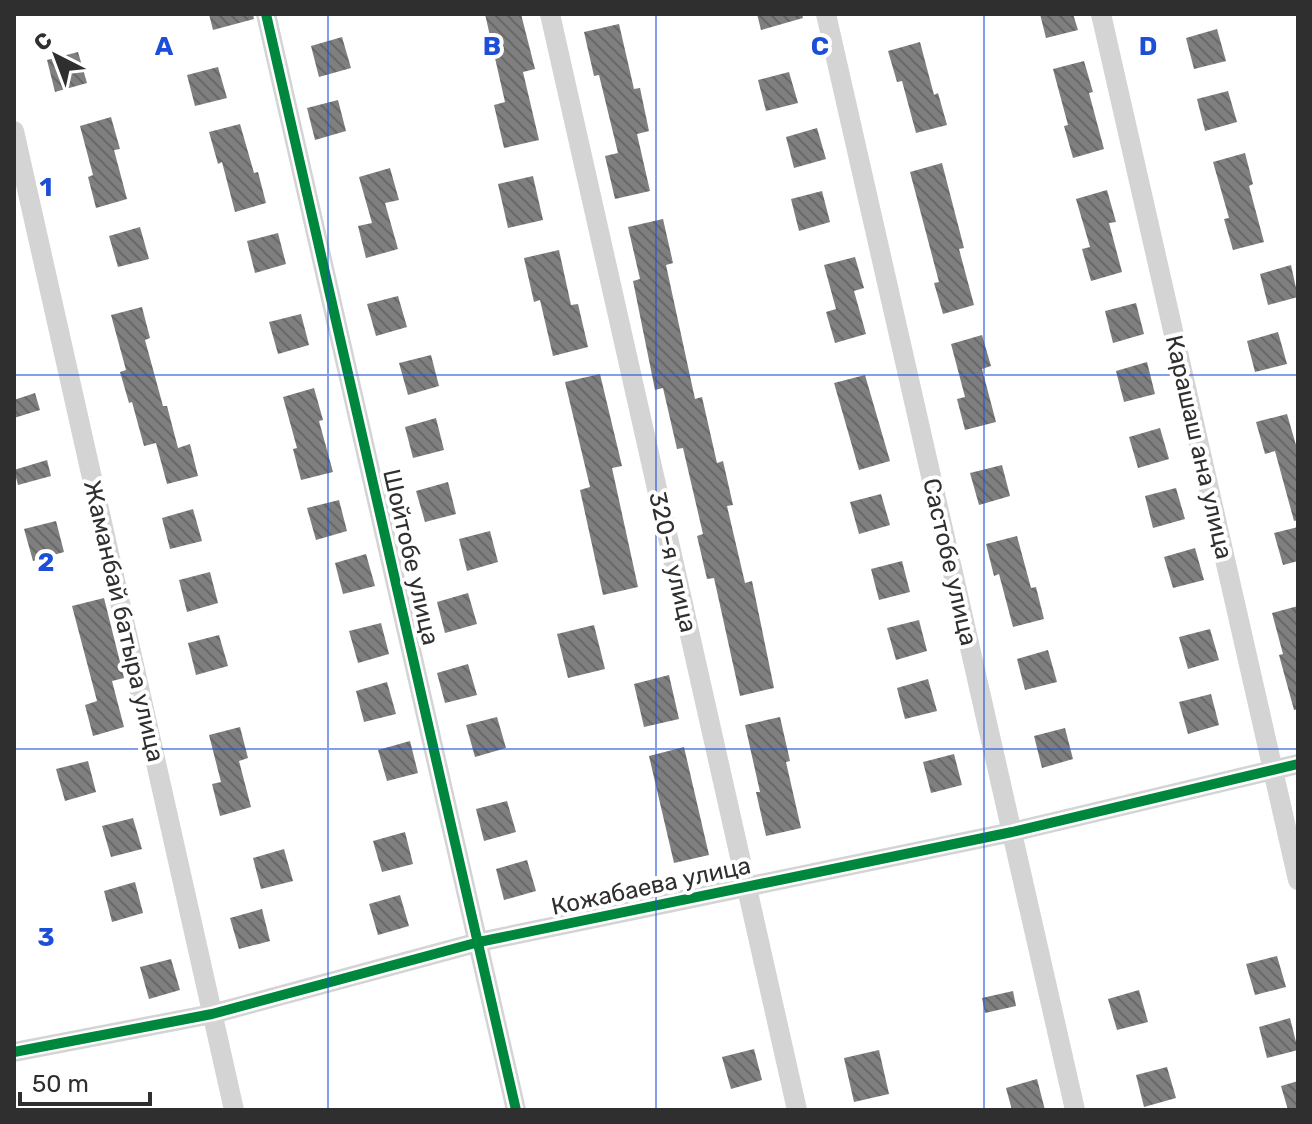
<svg xmlns="http://www.w3.org/2000/svg" width="1312" height="1124" viewBox="0 0 1312 1124" font-family="Rubik,sans-serif">
	<style>
		.building { fill: url(#building-back-hatch) }
		.lines { fill: none; stroke-linecap: round; stroke-linejoin: round }
		.street { stroke: #d4d4d4; stroke-width: 20 }
		.cycleway-casing { stroke: #fff; stroke-width: 15 }
		.cycleway { stroke: #00873e; stroke-width: 10 }
		.grid { fill: none; stroke: #1d4ed8; stroke-width: 2; stroke-opacity: 0.55 }
		.labels { text-anchor: middle; stroke-width: 8; stroke-linejoin: round; paint-order: stroke }
		.street-label { font-size: 24px; fill: #2f2f2f; stroke: #fff }
		.grid-label { font-size: 26px; text-anchor: middle; font-weight: bold; fill: #1d4ed8; stroke: #fff; stroke-width: 8; stroke-linejoin: round; paint-order: stroke }
	</style>
	<defs>
		<pattern id="building-back-hatch" width="6" height="6" patternUnits="userSpaceOnUse" patternTransform="scale(2)"><rect width="6" height="6" fill="#7f7f7f"/><path d="M-1 5l2 2M0 0l6 6M5-1l2 2" fill="none" stroke="#686868"/></pattern>
	</defs>
	<rect width="100%" height="100%" fill="#fff"/>
	<path class="building" d="M209 14H253L254 19 213 30Z
		M485 14H521L535 69 523 72 539 140 504 148 494 105 505 102Z
		M757 14H802L803 18 761 30Z
		M1040 14H1073L1078 30 1046 38Z
		M619 24 634 89 640 88 649 131 637 134 650 191 615 199 605 156 618 153 599 75 594 76 584 32Z
		M1217 29 1226 61 1194 69 1186 38Z
		M342 37 351 68 319 77 311 46Z
		M920 42 934 95 938 93 947 125 916 133 902 81 897 82 888 51Z
		M78 52 87 83 55 92 47 60Z
		M1084 61 1093 92 1089 93 1104 149 1073 158 1064 126 1068 125 1053 69Z
		M218 67 227 98 195 106 187 75Z
		M789 72 798 103 766 111 758 80Z
		M1228 91 1237 122 1205 131 1197 99Z
		M338 100 346 131 315 140 307 108Z
		M111 117 120 149 114 150 127 199 96 208 88 177 93 175 80 126Z
		M240 124 254 173 258 172 266 203 235 212 222 162 218 164 209 132Z
		M817 128 826 159 794 168 786 137Z
		M1245 153 1253 184 1249 186 1264 242 1233 250 1224 219 1229 218 1213 162Z
		M942 163 964 248 959 249 974 305 943 314 934 283 939 282 910 172Z
		M390 168 399 200 385 203 398 249 366 258 358 226 372 223 359 177Z
		M533 176 543 220 508 228 498 184Z
		M1107 190 1116 222 1109 223 1122 272 1091 281 1082 249 1090 247 1076 199Z
		M822 191 830 222 799 231 791 199Z
		M663 219 673 263 666 265 695 399 702 397 717 463 723 461 733 505 727 506 745 583 752 581 774 688 740 696 714 578 707 579 697 536 703 534 683 448 677 449 663 388 655 390 633 281 640 279 628 227Z
		M140 227 149 259 118 267 109 236Z
		M278 233 286 264 255 273 247 241Z
		M559 250 571 305 578 304 588 347 553 356 540 300 534 302 524 258Z
		M855 257 864 288 854 291 866 334 835 343 826 312 836 309 824 265Z
		M1291 265 1298 297 1268 305 1260 274Z
		M398 296 407 327 376 336 367 304Z
		M1136 303 1144 334 1113 343 1105 311Z
		M142 307 150 338 145 340 163 406H167L178 448 190 444 198 476 167 484 156 443 144 446 132 402 129 403 120 372 126 370 111 315Z
		M301 314 309 345 278 354 269 322Z
		M1278 332 1287 364 1255 372 1247 341Z
		M982 335 991 366 982 369 996 422 965 430 957 399 965 397 951 344Z
		M431 355 439 386 408 395 399 363Z
		M1147 362 1155 394 1124 402 1116 371Z
		M600 374 622 466 612 468 638 587 603 595 580 490 590 487 565 382Z
		M865 375 890 461 859 470 834 383Z
		M314 388 323 420 319 421 333 472 301 480 293 449 297 448 283 397Z
		M35 393 40 410 14 418V400Z
		M1287 414 1298 452V520L1294 521 1275 451 1265 454 1256 422Z
		M436 418 444 450 413 458 405 427Z
		M1160 428 1169 459 1138 468 1129 437Z
		M47 460 51 476 18 485 14 470Z
		M1002 465 1010 496 979 505 970 473Z
		M448 482 456 514 425 522 416 491Z
		M1176 488 1185 519 1153 528 1145 496Z
		M881 494 890 525 859 534 850 502Z
		M339 500 347 531 316 540 307 508Z
		M193 509 202 541 170 549 162 518Z
		M56 521 64 552 33 561 24 529Z
		M1298 527V561L1283 565 1274 533Z
		M490 531 498 562 467 571 459 539Z
		M1017 536 1031 588 1036 587 1044 619 1013 627 999 574 994 576 986 544Z
		M1195 548 1204 580 1173 588 1164 557Z
		M366 554 375 586 343 594 335 563Z
		M902 561 910 592 879 600 871 569Z
		M210 572 218 603 187 612 179 580Z
		M468 593 477 624 445 633 437 602Z
		M104 598 124 678 112 681 124 727 93 736 85 705 97 701 72 606Z
		M1298 606V709L1294 710 1279 655 1283 654 1272 613Z
		M919 620 927 651 896 660 887 628Z
		M381 623 389 654 358 663 349 631Z
		M594 625 605 669 568 678 557 634Z
		M1210 629 1219 660 1188 669 1179 637Z
		M219 635 228 666 196 675 188 643Z
		M1048 650 1057 682 1025 690 1017 659Z
		M468 664 477 695 445 703 437 673Z
		M669 675 679 719 644 727 634 684Z
		M928 679 937 711 905 719 897 688Z
		M387 682 396 714 364 722 356 691Z
		M1211 694 1219 725 1188 734 1179 702Z
		M497 717 506 748 475 757 466 725Z
		M780 717 790 761 786 762 801 828 766 836 756 792H760L745 725Z
		M240 727 248 758 239 761 251 807 220 816 212 784 221 782 209 735Z
		M1065 728 1073 759 1042 768 1034 736Z
		M410 741 418 773 387 781 378 750Z
		M684 747 709 855 674 863 649 756Z
		M954 754 962 785 931 793 923 762Z
		M88 761 96 792 65 801 56 769Z
		M507 801 516 832 484 841 476 809Z
		M133 818 142 849 111 857 102 826Z
		M405 832 413 864 382 872 373 841Z
		M284 849 293 881 261 889 253 858Z
		M527 860 536 891 504 900 496 869Z
		M135 882 143 913 112 922 104 891Z
		M400 895 409 926 378 935 369 904Z
		M262 909 270 941 239 949 230 918Z
		M1277 956 1286 987 1255 995 1246 964Z
		M171 959 180 990 149 999 140 967Z
		M1139 990 1148 1022 1117 1030 1108 999Z
		M1013 991 1016 1006 985 1013 982 998Z
		M1290 1018 1298 1050 1267 1058 1259 1027Z
		M754 1049 762 1080 731 1089 722 1057Z
		M879 1050 889 1094 854 1102 844 1058Z
		M1167 1067 1176 1098 1144 1107 1136 1075Z
		M1037 1079 1045 1110H1012L1006 1088Z
		M1298 1081V1110H1288L1281 1086Z"/>
	<g class="lines">
		<path class="street" d="M266 14 516 1110
			M550 14 797 1110
			M826 14 1075 1110
			M1101 14 1298 880
			M14 131 234 1110
			M14 1052 212 1014 479 942 1012 832 1298 764"/>
		<defs>
			<path id="cycleway" d="M266 14 516 1110
				M14 1052 212 1014 479 942 1012 832 1298 764"/>
		</defs>
		<use href="#cycleway" class="cycleway-casing"/>
		<use href="#cycleway" class="cycleway"/>
	</g>
	<path class="grid" d="M328 14V1110M656 14V1110M984 14V1110M14 375H1298M14 749H1298"/>
	<g class="labels">
		<g class="street-label">
			<text transform="translate(1199 447) rotate(77)" y="8">Карашаш ана улица</text>
			<text transform="translate(411 557) rotate(77)" y="8">Шойтобе улица</text>
			<text transform="translate(673 562) rotate(77)" y="8">320-я улица</text>
			<text transform="translate(950 562) rotate(77)" y="8">Састобе улица</text>
			<text transform="translate(124 621) rotate(77)" y="8">Жаманбай батыра улица</text>
			<text transform="translate(651 886) rotate(-12)" y="8">Кожабаева улица</text>
		</g>
	</g>
	<g class="grid-label">
		<text x="164" y="55">A</text>
		<text x="492" y="55">B</text>
		<text x="820" y="55">C</text>
		<text x="1148" y="55">D</text>
		<text x="46" y="196">1</text>
		<text x="46" y="571">2</text>
		<text x="46" y="946">3</text>
	</g>
	<rect width="1312" height="1124" fill="none" stroke="#2f2f2f" stroke-width="32"/>
	<g transform="translate(56 56) rotate(318)" stroke="#ffffff" stroke-width="6" paint-order="stroke">
	<path d="M0-6L14 30L0 20L-14 30Z" fill="#2f2f2f"/>
	<text y="-12" font-size="22" font-weight="bold" text-anchor="middle" fill="#2f2f2f">С</text>
	</g>
	<path d="M20 1092v12h130v-12" fill="none" stroke="#2f2f2f" stroke-width="4"/>
	<text x="32" y="1092" font-size="24" fill="#2f2f2f" stroke="#ffffff" stroke-width="6" paint-order="stroke">50 m</text>
</svg>
